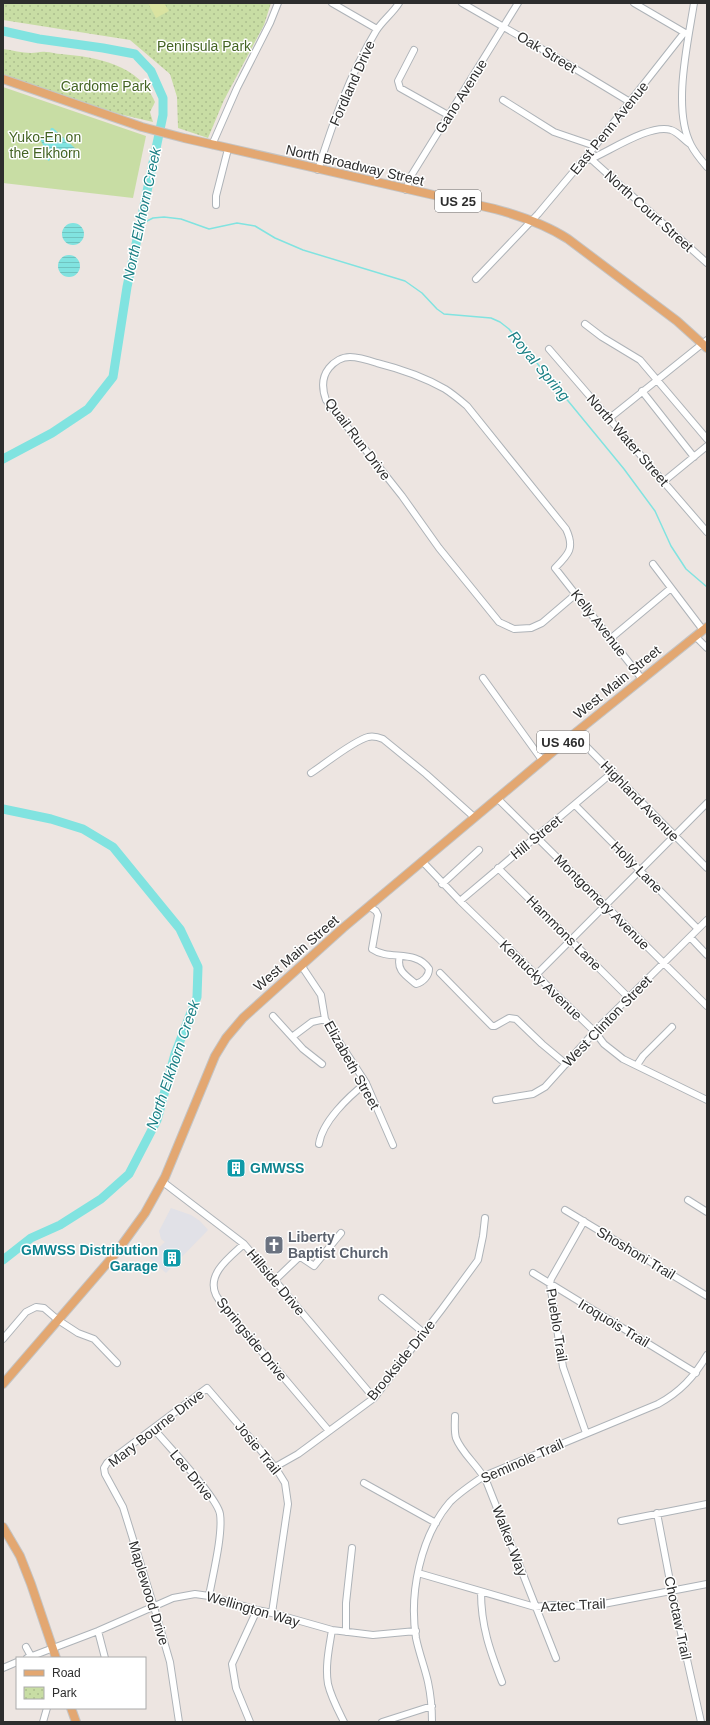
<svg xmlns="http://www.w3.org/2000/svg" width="710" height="1725" viewBox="0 0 710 1725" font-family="Arial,sans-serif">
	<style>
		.industrial { fill: #e1e1e7 }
		.grass { fill: #c8dda4 }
		.park { fill: url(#park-dots) }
		.pitch { fill: #dae3a1 }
		.water { fill: url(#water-rules) }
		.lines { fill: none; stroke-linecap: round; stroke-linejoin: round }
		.stream { stroke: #81e3e0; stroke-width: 1.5 }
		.river { stroke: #81e3e0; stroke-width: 9 }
		.minor-casing { stroke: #aeb3b8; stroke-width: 8 }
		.major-casing { stroke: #c4c4c4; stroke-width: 10 }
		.minor { stroke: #fff; stroke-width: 6 }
		.major { stroke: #e3a771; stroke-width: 8 }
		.labels { text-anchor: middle; stroke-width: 3; stroke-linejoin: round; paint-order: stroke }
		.shield { fill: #fff; stroke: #6c6c6c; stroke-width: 1 }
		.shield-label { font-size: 13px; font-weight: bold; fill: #2d2d2d }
		.park-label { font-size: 14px; fill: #446423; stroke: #fff }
		.street-label { font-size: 14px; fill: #2d2d2d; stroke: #fff }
		.culture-label { font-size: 14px; font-weight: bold; fill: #0d838f; stroke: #fff; text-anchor: start }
		.worship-label { font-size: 14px; font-weight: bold; fill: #5b616d; stroke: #fff; text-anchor: start }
		.water-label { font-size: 15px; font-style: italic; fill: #1b8085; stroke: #fff }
	</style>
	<defs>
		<pattern id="park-dots" width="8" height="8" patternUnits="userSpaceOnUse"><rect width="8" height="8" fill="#c8dda4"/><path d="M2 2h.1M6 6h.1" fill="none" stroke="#acbe8e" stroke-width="1.8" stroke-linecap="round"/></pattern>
		<pattern id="water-rules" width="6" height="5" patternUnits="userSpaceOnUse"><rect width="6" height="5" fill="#81e3e0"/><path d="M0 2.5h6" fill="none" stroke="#70c3c0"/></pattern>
	</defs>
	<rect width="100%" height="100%" fill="#ede5e1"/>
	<path class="industrial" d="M171 1208 191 1215 200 1221 208 1230 166 1273 149 1257 165 1242 161 1239 159 1231Z"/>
	<path class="grass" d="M3 87 146 136 133 198 3 183Z"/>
	<path class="park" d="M3 3H271L264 25 224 100 208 138 178 128 177 97 170 74 130 40 3 20Z
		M3 49C12 50 22 53 31 53 36 53 41 51 46 52 51 52 56 54 61 54 97 57 140 65 155 102L150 112 153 122 119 114 3 76Z"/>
	<path class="pitch" d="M148 3H164L169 11 156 18Z"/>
	<path class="water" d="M51 128H53L77 150 79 154 76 157H71L59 153 53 155 49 161 44 158 46 151 40 139 49 133Z
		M62 234a11 11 0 1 1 22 0a11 11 0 1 1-22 0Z
		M58 266a11 11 0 1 1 22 0a11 11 0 1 1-22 0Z"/>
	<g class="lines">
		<path class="stream" d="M139 225 153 218 164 217 181 219 209 229 237 223 255 226 275 238 303 250 405 281 422 293 437 309 444 314 491 318 500 322 509 329 624 469 655 511 671 546 686 569 707 587"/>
		<path class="river" d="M3 31 39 39 103 48 135 54 151 71 163 98V115L127 287 113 377 88 409 52 433 3 459
			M3 809 51 819 83 829 113 847 180 929 198 967 197 997 175 1054 157 1120 129 1174 101 1199 60 1225 31 1238 3 1260"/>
		<defs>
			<path id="minor" d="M332 3 377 29
				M462 3 554 56 630 102
				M634 3 687 34
				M694 3C688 42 672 109 691 145 695 153 701 160 707 167
				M414 50 398 81 400 88 448 115
				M503 100 554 132 595 146
				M212 145 237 88 270 23 278 3
				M591 159 707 263
				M588 160C607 153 650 123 671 130 678 132 684 140 690 144
				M318 170C333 122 350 74 376 31 382 21 393 13 399 3
				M406 190 411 176 518 3
				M216 205V196L228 149
				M476 279 538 214 595 146 684 33
				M585 324 602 337 640 360 707 439
				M549 349 606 415 611 417 612 422 707 532
				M642 391 694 457
				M611 417 707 340
				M663 482 707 446
				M653 564 703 630
				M576 594 542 623 531 628 514 629 499 622 439 548 402 496 326 400C322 389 321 378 329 368 334 362 342 357 350 357 359 357 368 360 377 363 401 369 424 377 445 389 453 394 460 400 467 406L566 529C575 548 569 554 555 568L642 679
				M695 636 707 648
				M610 639 671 588
				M483 678 542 760
				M574 734 707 868
				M311 773C325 764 353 741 368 737 373 736 378 737 383 739L426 774 474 817
				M497 798 707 1006
				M575 805 698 929
				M422 861 460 901 595 1032 604 1044 623 1059 707 1100
				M498 868 629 998
				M442 884 479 850
				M460 901 613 772
				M370 907 376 911 378 915 372 949C389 961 416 949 429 969 429 976 423 982 416 984 405 975 396 970 400 956
				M690 937 707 955
				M301 965 321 995 325 1019 330 1028 366 1083 393 1145
				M440 973 492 1026H495L509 1018 516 1019 542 1044 566 1064
				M536 975 707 803
				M273 1016 303 1049 322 1064
				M292 1037 312 1022 325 1019
				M637 1065 643 1056 672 1027
				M496 1100 533 1094 545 1087 598 1028 707 920
				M319 1144C322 1122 348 1097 366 1083
				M163 1182 244 1244 374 1398
				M688 1200 707 1212
				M565 1210 707 1296
				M584 1221 551 1279 550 1284 563 1367 586 1433
				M244 1244C230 1257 206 1274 216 1295 219 1301 225 1307 229 1313L329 1431
				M533 1273 696 1373
				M275 1280 298 1258H302L314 1266 341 1233
				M382 1298 424 1333
				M3 1339 26 1312 36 1307 44 1308 58 1320 78 1333 94 1339 117 1363
				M455 1416C455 1424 454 1431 456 1438 462 1454 480 1467 487 1483L556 1658
				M154 1429C167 1445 217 1497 220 1514 223 1534 213 1574 209 1596
				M275 1467 298 1454 374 1398 442 1309 478 1260 483 1236 485 1218
				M364 1483 436 1523
				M657 1513 673 1597 701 1722
				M621 1521 707 1504
				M418 1573 535 1607 552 1605 593 1606 707 1584
				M481 1592C481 1626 490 1651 502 1682
				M332 1630C329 1648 325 1667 328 1684 331 1697 338 1710 344 1722
				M98 1631 105 1658
				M346 1632V1603L352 1548
				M26 1647 32 1658
				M27 1658 98 1631 173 1598 195 1594 209 1596 257 1610 272 1613 332 1630 373 1635 416 1631
				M3 1668 17 1662
				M43 1722 47 1708
				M179 1722 170 1662 154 1607 123 1507 105 1474 104 1468 107 1463 207 1388 275 1467 285 1483 288 1504 272 1613
				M250 1722 236 1688 232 1664 257 1610
				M382 1722 432 1706
				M432 1722C432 1709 431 1696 428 1682 425 1668 419 1653 416 1638 409 1594 420 1537 450 1502 460 1492 472 1484 484 1476L658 1404C680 1392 694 1377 707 1355"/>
			<path id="major" d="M3 79 142 127 184 138 495 209C521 216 545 224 568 239L677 321 707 348
				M3 1384 116 1253 145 1213 165 1177 215 1056 226 1038 243 1018 343 928 574 734 707 627
				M3 1527 20 1556 31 1584 56 1658
				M71 1708 76 1722"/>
		</defs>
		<use href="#minor" class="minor-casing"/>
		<use href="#major" class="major-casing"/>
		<use href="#minor" class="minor"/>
		<use href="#major" class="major"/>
	</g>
	<defs>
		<symbol id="building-square" viewBox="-11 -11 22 22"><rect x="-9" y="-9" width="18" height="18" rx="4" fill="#0f9aa8" stroke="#fff"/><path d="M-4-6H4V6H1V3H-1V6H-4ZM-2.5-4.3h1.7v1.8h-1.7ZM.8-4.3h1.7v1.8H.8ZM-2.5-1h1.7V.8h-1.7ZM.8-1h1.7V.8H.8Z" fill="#fff"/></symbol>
		<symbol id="church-square" viewBox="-11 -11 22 22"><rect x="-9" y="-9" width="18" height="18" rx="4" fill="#6b7280" stroke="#fff"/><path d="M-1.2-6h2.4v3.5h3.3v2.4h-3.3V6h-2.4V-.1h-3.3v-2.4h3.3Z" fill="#fff"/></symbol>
	</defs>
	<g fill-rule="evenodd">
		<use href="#building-square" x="225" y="1157" width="22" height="22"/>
		<use href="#church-square" x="263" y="1234" width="22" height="22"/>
		<use href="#building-square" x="161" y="1247" width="22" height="22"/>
	</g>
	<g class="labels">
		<g class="shield">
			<rect x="435" y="190" width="46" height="22" rx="3"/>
			<rect x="537" y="731" width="52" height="22" rx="3"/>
		</g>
		<g class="shield-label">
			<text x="458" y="206">US 25</text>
			<text x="563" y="747">US 460</text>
		</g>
		<g class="park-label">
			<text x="204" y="51">Peninsula Park</text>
			<text x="106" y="91">Cardome Park</text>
			<text x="45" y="142">Yuko-En on<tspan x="45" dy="16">the Elkhorn</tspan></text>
		</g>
		<g class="street-label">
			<text transform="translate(547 52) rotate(31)" y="5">Oak Street</text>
			<text transform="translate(352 83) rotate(-66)" y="5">Fordland Drive</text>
			<text transform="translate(461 96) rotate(-58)" y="5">Gano Avenue</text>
			<text transform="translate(609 128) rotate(-51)" y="5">East Penn Avenue</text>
			<text transform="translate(355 165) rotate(13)" y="5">North Broadway Street</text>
			<text transform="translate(649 211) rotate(42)" y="5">North Court Street</text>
			<text transform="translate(358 439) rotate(53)" y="5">Quail Run Drive</text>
			<text transform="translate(628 440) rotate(49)" y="5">North Water Street</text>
			<text transform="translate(599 623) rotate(52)" y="5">Kelly Avenue</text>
			<text transform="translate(617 682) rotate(-39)" y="5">West Main Street</text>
			<text transform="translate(640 801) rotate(46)" y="5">Highland Avenue</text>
			<text transform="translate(536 837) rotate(-39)" y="5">Hill Street</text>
			<text transform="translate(637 867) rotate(45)" y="5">Holly Lane</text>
			<text transform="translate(602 902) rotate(45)" y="5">Montgomery Avenue</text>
			<text transform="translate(564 933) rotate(45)" y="5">Hammons Lane</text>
			<text transform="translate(296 953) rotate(-41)" y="5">West Main Street</text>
			<text transform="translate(541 980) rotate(44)" y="5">Kentucky Avenue</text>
			<text transform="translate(607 1021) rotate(-46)" y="5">West Clinton Street</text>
			<text transform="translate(352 1065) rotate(61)" y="5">Elizabeth Street</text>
			<text transform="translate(636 1253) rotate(31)" y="5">Shoshoni Trail</text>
			<text transform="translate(276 1282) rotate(50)" y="5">Hillside Drive</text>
			<text transform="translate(614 1323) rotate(31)" y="5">Iroquois Trail</text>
			<text transform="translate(557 1325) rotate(81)" y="5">Pueblo Trail</text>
			<text transform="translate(252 1339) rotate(51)" y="5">Springside Drive</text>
			<text transform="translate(401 1360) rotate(-51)" y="5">Brookside Drive</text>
			<text transform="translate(156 1428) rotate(-38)" y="5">Mary Bourne Drive</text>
			<text transform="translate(258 1448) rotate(51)" y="5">Josie Trail</text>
			<text transform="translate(522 1461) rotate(-24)" y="5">Seminole Trail</text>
			<text transform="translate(192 1475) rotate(51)" y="5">Lee Drive</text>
			<text transform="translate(510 1541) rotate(69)" y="5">Walker Way</text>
			<text transform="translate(149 1593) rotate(73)" y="5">Maplewood Drive</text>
			<text transform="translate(573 1605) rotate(-3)" y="5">Aztec Trail</text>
			<text transform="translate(253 1609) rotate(16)" y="5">Wellington Way</text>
			<text transform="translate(678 1618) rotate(78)" y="5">Choctaw Trail</text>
		</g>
		<g class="culture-label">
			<text x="250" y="1173">GMWSS</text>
			<text x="158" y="1255" text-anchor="end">GMWSS Distribution<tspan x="158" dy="16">Garage</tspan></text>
		</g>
		<g class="worship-label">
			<text x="288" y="1242">Liberty<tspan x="288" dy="16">Baptist Church</tspan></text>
		</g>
		<g class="water-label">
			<text transform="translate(142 214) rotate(-78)" y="5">North Elkhorn Creek</text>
			<text transform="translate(539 366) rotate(50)" y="5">Royal Spring</text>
			<text transform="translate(173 1065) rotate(-71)" y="5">North Elkhorn Creek</text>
		</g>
	</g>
	<rect width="710" height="1725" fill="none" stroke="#2d2d2d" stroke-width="8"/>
	<rect x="16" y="1657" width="130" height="52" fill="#ffffff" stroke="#ababab"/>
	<rect x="24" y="1670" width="20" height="6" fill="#e3a771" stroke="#ababab"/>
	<text x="52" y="1677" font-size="12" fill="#2d2d2d">Road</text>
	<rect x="24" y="1687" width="20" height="12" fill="url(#park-dots)" stroke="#ababab"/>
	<text x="52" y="1697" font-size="12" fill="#2d2d2d">Park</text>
</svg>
